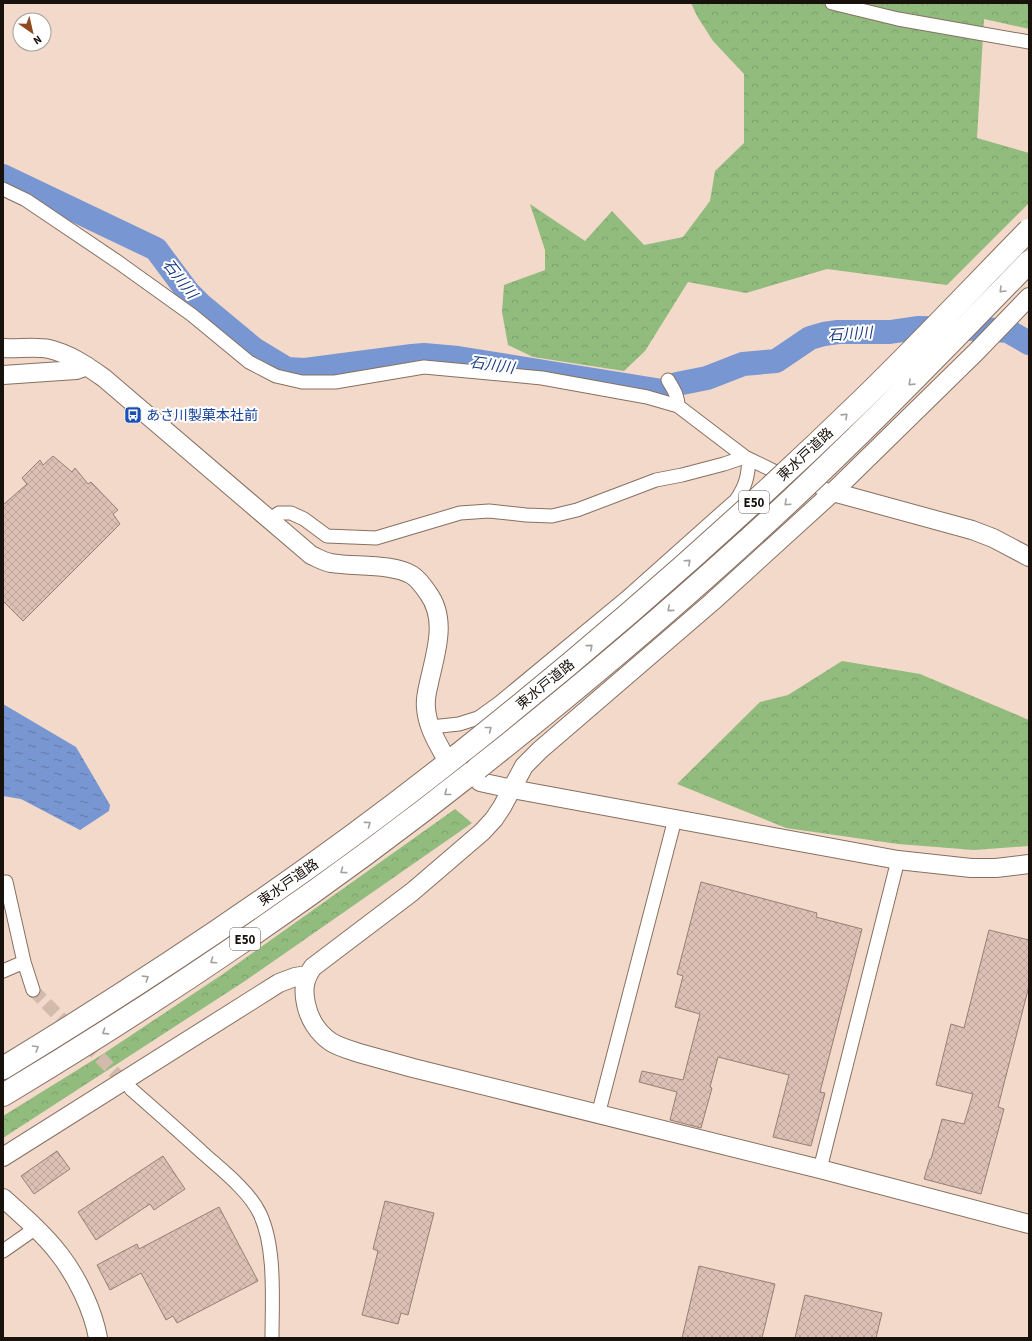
<svg xmlns="http://www.w3.org/2000/svg" width="1032" height="1341" viewBox="0 0 1032 1341" font-family="'Source Sans 3','Noto Sans JP',sans-serif">
	<style>
		.forest { fill: url(#forest-crowns) }
		.water { fill: url(#water-ripples) }
		.lines { fill: none; stroke-linecap: round; stroke-linejoin: round }
		.river { stroke: #7896d1; stroke-width: 24 }
		.building { fill: url(#building-cross-hatch); stroke: #987e74 }
		.street-tunnel { stroke: #d2bbac; stroke-width: 13; stroke-dasharray: 13 6; stroke-linecap: butt }
		.street-casing { stroke: #877062; stroke-width: 15 }
		.secondary-casing { stroke: #877062; stroke-width: 20 }
		.highway-casing { stroke: #877062; stroke-width: 24 }
		.street { stroke: #fff; stroke-width: 13 }
		.secondary { stroke: #fff; stroke-width: 18 }
		.highway { stroke: #fff; stroke-width: 22 }
		.highway-bridge-casing { stroke: #877062; stroke-width: 24; stroke-linecap: butt }
		.highway-bridge { stroke: #fff; stroke-width: 22 }
		.oneway { stroke: #a3a09d }
		.labels { text-anchor: middle; stroke-width: 4; stroke-linejoin: round; paint-order: stroke }
		.shield { fill: #fff; stroke: #5e5854; stroke-width: 1 }
		.shield-label { font-size: 13px; font-weight: bold; fill: #19110b }
		.transit-label { font-size: 14px; fill: #164399; stroke: #fff; text-anchor: start }
		.street-label { font-size: 14px; fill: #19110b; stroke: #fff }
		.water-label { font-size: 15px; font-style: italic; fill: #1a3a80; stroke: #fff }
	</style>
	<defs>
		<pattern id="forest-crowns" width="20" height="18" patternUnits="userSpaceOnUse"><rect width="20" height="18" fill="#92bb7e"/><path d="M2 6a3 3 0 1 1 6 0M12 15a3 3 0 1 1 6 0" fill="none" stroke="#7da06c"/></pattern>
		<pattern id="water-ripples" width="26" height="14" patternUnits="userSpaceOnUse"><rect width="26" height="14" fill="#7896d1"/><path d="M2 4q2-2 4 0t4 0M15 11q2-2 4 0t4 0" fill="none" stroke="#6279a8"/></pattern>
		<pattern id="building-cross-hatch" width="8" height="8" patternUnits="userSpaceOnUse"><rect width="8" height="8" fill="#dcc0b5"/><path d="M0 0l8 8M0 8l8-8" fill="none" stroke="#bca49a"/></pattern>
	</defs>
	<rect width="100%" height="100%" fill="#f3d9c9"/>
	<path class="forest" d="M691 3H1029V29L984 19 977 138 1029 153V203L947 285 827 269 746 293 688 282 645 351 624 371 533 357 508 345 502 312 504 285 545 270V250L530 204 585 241 612 211 644 245 683 237 710 201 715 171 744 143V74L713 41 697 16Z
		M842 661 920 674 1029 720V846L974 850 898 844 786 828 677 784 760 702 788 695Z
		M455 809 472 823 245 981 3 1138V1116L103 1054 223 974Z"/>
	<path class="water" d="M3 704 76 747 110 805 109 811 80 830 21 799 3 796Z"/>
	<g class="lines">
		<path class="river" d="M3 176 156 249 188 292 201 305 254 349 287 369 305 370 412 356 424 355 458 358 662 391 667 390 677 384 707 378 743 364 776 361 810 338 824 334 838 332H890L917 328 983 329 1008 331 1029 343"/>
	</g>
	<path class="building" d="M53 456 72 472 75 468 88 484 91 482 118 510 113 514 120 524 23 621 3 601V505L27 484 22 478 40 460 43 465Z
		M701 882 817 913 816 917 862 929 820 1092 825 1093 811 1146 773 1137 789 1075 718 1057 710 1087 712 1088 701 1128 670 1120 677 1092 639 1082 642 1071 683 1080 700 1014 675 1007 683 976 677 974Z
		M989 930 1029 940V986L998 1107 1004 1109 981 1194 924 1179 930 1159H931L942 1119 964 1124 973 1094 936 1085 951 1024 964 1028Z
		M57 1151 70 1169 34 1194 21 1176Z
		M163 1156 185 1189 154 1210 150 1204 96 1240 78 1212Z
		M385 1201 434 1213 408 1315 401 1313 398 1324 362 1315 378 1251 373 1249Z
		M219 1207 258 1281 177 1323 173 1316 166 1320 141 1273 110 1290 97 1265 137 1244 139 1249Z
		M699 1266 775 1284 762 1338H682Z
		M805 1295 882 1313 876 1338H795Z"/>
	<g class="lines">
		<path class="street-tunnel" d="M33 990 129 1087"/>
		<defs>
			<path id="street" d="M832 3 898 19 1029 42
				M3 189 26 200 118 262 192 315 249 362 276 376 302 382H335L424 367 542 378 647 397 678 406 745 457 782 475 833 492
				M668 380C673 389 678 395 678 406
				M269 520 279 513H291L304 519 327 536 376 538 460 513 489 511 526 515 552 516 577 510 656 480 682 475 724 464 745 457
				M431 727 459 724 478 718 499 703 626 598 736 500C746 486 748 476 749 459
				M3 882H6L24 962 33 990
				M3 971 24 962
				M131 1089C155 1110 180 1132 204 1154 223 1171 249 1191 260 1214 276 1248 272 1301 272 1338
				M598 1115 675 819
				M820 1169 898 860
				M3 1251 36 1228"/>
			<path id="secondary" d="M1029 297 977 351 833 492 712 602 540 750 524 766 502 807 494 819 482 832 412 892 313 967C304 979 303 990 306 1004 309 1019 318 1033 331 1042 339 1047 350 1050 359 1053 377 1058 395 1063 413 1068L820 1169 1029 1224
				M3 348C17 349 36 346 49 349 70 354 87 366 104 378L311 555C318 558 324 562 331 563 354 567 392 563 412 575 418 579 424 587 428 593 448 620 435 654 429 683 427 691 425 700 426 708 427 724 435 739 443 753
				M3 375 76 370 87 366
				M833 492 972 530 993 538 1029 557
				M480 782 512 789 898 860 971 868H996L1029 864
				M3 1157 279 983 295 977 307 975
				M3 1198C23 1216 44 1234 60 1255 77 1277 93 1310 98 1338"/>
			<path id="highway" d="M3 1068C161 972 315 869 459 754
				M3 1095C168 996 327 888 478 768"/>
		</defs>
		<use href="#street" class="street-casing"/>
		<use href="#secondary" class="secondary-casing"/>
		<use href="#highway" class="highway-casing"/>
		<use href="#street" class="street"/>
		<use href="#secondary" class="secondary"/>
		<use href="#highway" class="highway"/>
		<defs>
			<path id="highway-bridge" d="M459 754C599 643 732 526 860 402 918 346 973 287 1029 230
				M478 768C564 700 649 629 731 555 835 462 932 362 1029 262"/>
		</defs>
		<use href="#highway-bridge" class="highway-bridge-casing"/>
		<use href="#highway-bridge" class="highway-bridge"/>
	</g>
	<defs><path id="oneway-chevron" d="M-2-3.5L2.5 0L-2 3.5" fill="none" stroke-width="1.6" stroke-linecap="round" stroke-linejoin="round"/></defs>
	<g class="oneway">
		<use href="#oneway-chevron" transform="translate(1002 290) rotate(134)"/>
		<use href="#oneway-chevron" transform="translate(911 383) rotate(136)"/>
		<use href="#oneway-chevron" transform="translate(845 416) rotate(-44)"/>
		<use href="#oneway-chevron" transform="translate(787 503) rotate(137)"/>
		<use href="#oneway-chevron" transform="translate(688 562) rotate(-42)"/>
		<use href="#oneway-chevron" transform="translate(670 609) rotate(139)"/>
		<use href="#oneway-chevron" transform="translate(590 647) rotate(-41)"/>
		<use href="#oneway-chevron" transform="translate(489 729) rotate(-38)"/>
		<use href="#oneway-chevron" transform="translate(447 793) rotate(142)"/>
		<use href="#oneway-chevron" transform="translate(368 824) rotate(-36)"/>
		<use href="#oneway-chevron" transform="translate(343 871) rotate(144)"/>
		<use href="#oneway-chevron" transform="translate(213 961) rotate(146)"/>
		<use href="#oneway-chevron" transform="translate(146 978) rotate(-32)"/>
		<use href="#oneway-chevron" transform="translate(105 1032) rotate(147)"/>
		<use href="#oneway-chevron" transform="translate(36 1048) rotate(-31)"/>
	</g>
	<defs>
		<symbol id="bus-square" viewBox="-11 -11 22 22"><rect x="-9" y="-9" width="18" height="18" rx="4" fill="#1a4fb4" stroke="#fff"/><path d="M-5-6H5V4H4V6H2V4H-2V6H-4V4H-5ZM-3.5-4V0h7V-4ZM-3.5 1.2v1.5H-2V1.2ZM2 1.2v1.5H3.5V1.2Z" fill="#fff"/></symbol>
	</defs>
	<g fill-rule="evenodd">
		<use href="#bus-square" x="123" y="405" width="20" height="20"/>
	</g>
	<g class="labels">
		<g class="shield">
			<rect x="739" y="491" width="30" height="22" rx="3"/>
			<rect x="230" y="928" width="30" height="22" rx="3"/>
		</g>
		<g class="shield-label">
			<text x="754" y="507">E50</text>
			<text x="245" y="944">E50</text>
		</g>
		<g class="transit-label">
			<text x="146" y="420">あさ川製菓本社前</text>
		</g>
		<g class="street-label">
			<text transform="translate(805 454) rotate(-43)" y="5">東水戸道路</text>
			<text transform="translate(545 684) rotate(-39)" y="5">東水戸道路</text>
			<text transform="translate(288 882) rotate(-35)" y="5">東水戸道路</text>
		</g>
		<g class="water-label">
			<text transform="translate(180 279) rotate(52)" y="5">石川川</text>
			<text transform="translate(850 334) rotate(-4)" y="5">石川川</text>
			<text transform="translate(492 365) rotate(8)" y="5">石川川</text>
		</g>
	</g>
	<rect width="1032" height="1341" fill="none" stroke="#19110b" stroke-width="8"/>
	<g transform="translate(32 32) rotate(146)"><circle r="19" fill="#ffffff" stroke="#a3a09d"/>
	<path d="M0-3L7 15L0 10L-7 15Z" fill="#8f4920"/>
	<text y="-6" font-size="11" font-weight="bold" text-anchor="middle" fill="#19110b">N</text>
	</g>
</svg>
